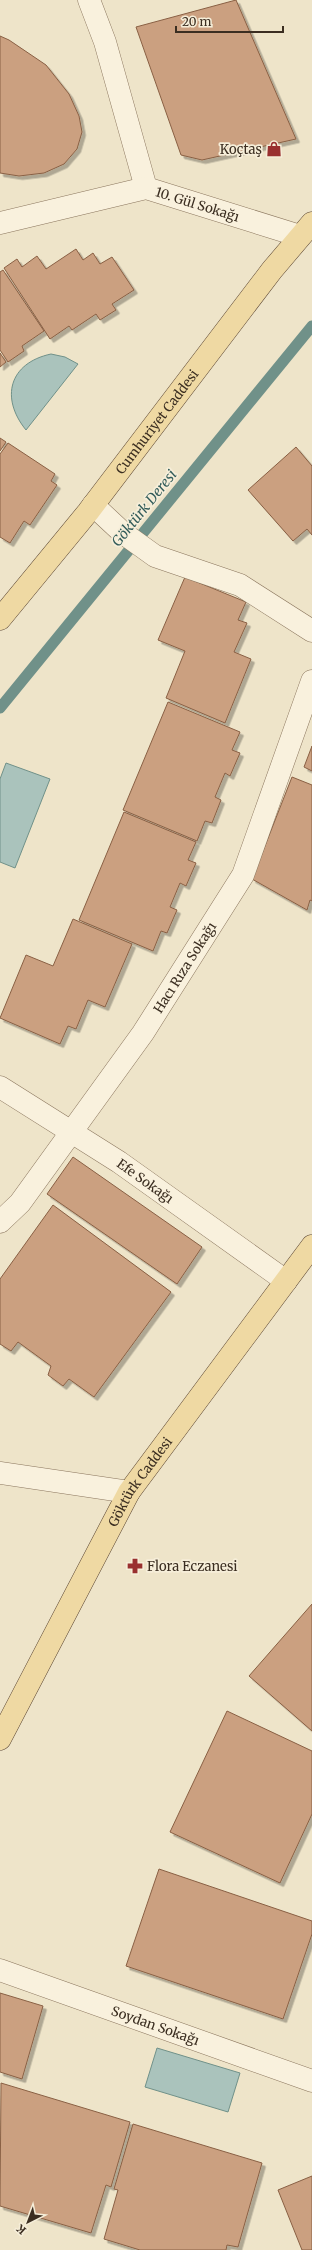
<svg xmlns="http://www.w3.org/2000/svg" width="312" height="2250" viewBox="0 0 312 2250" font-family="Merriweather,serif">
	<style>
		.water { fill: #aac3bc; stroke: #709189 }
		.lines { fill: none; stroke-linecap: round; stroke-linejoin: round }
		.stream { stroke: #709189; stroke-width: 11 }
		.building { fill: #cba080; stroke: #896044; filter: url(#shadow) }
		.minor-casing { stroke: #8b765e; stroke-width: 23 }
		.major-casing { stroke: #594432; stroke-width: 23 }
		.minor { stroke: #f9f1dd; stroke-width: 22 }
		.major { stroke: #efd9a3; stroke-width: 22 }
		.labels { text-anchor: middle; stroke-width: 3.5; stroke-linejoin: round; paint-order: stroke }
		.poi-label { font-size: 13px; fill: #3b2e21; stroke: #f6eed9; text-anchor: end }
		.street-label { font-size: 13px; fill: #3b2e21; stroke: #f6eed9 }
		.water-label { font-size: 14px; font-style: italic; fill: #315b59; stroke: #f6eed9 }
	</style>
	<defs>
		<filter id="shadow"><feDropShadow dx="3.5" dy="3.5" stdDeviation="0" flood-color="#0004"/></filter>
	</defs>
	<rect width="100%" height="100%" fill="#eee4c9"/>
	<path class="water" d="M51 354 65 357 78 364 26 430C0 398 9 363 51 354Z
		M6 763 50 779 15 868 0 862V779Z
		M157 2048 240 2073 228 2112 145 2087Z"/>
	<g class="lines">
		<path class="stream" d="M0 708 312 326"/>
	</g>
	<path class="building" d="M236 0 296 139 202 160 181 155 136 27Z
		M0 36 9 40 46 65 69 94 79 116 82 132 77 149 64 164 44 173 19 176 0 173Z
		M76 249 83 260 93 253 100 264 112 257 134 290 112 304 116 310 100 320 96 314 72 330 69 326 50 339 4 268 17 259 22 267 37 256 46 269Z
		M3 270 44 331 22 346 24 351 8 362 0 350V272Z
		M0 353 6 362 0 367Z
		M0 438 6 442 0 451Z
		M8 443 55 474 51 481 57 485 30 525 24 521 10 543 0 537V454Z
		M296 447 312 466V535L307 529 293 541 248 490Z
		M185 577 246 602 238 620 247 623 234 652 251 659 225 723 166 698 185 651 158 640Z
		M168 702 240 732 232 750 240 753 230 776 225 773 215 797 221 800 212 823 205 821 197 841 123 810Z
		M312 746V771L304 767Z
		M292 777 312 785V901L310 900 307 910 252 879Z
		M124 812 196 842 188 860 196 863 186 886 180 883 170 907 177 910 167 933 161 931 153 951 79 920Z
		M73 919 132 944 105 1007 88 1000 76 1029 68 1026 60 1044 0 1018 26 955 53 966Z
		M73 1157 202 1247 177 1284 47 1194Z
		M53 1205 171 1292 94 1397 69 1379 63 1386 48 1375 51 1366 18 1342 11 1351 0 1344V1279Z
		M312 1604V1731L249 1676Z
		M227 1711 312 1751V1814L280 1883 170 1832Z
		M159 1869 312 1921V1934L283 2019 126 1966Z
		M0 1993 43 2006 22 2079 0 2072Z
		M1 2083 130 2122 111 2187 106 2185 91 2233 0 2206Z
		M133 2124 262 2163 238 2247 227 2245 226 2250H140L104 2239 118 2190 114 2189Z
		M312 2176V2250H302L278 2190Z"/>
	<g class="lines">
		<defs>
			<g id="minor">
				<path d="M89 0 105 42 146 188"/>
				<path id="s1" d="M0 223 146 188 300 236"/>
				<path d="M93 505 123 533 155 556 240 585 312 631"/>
				<path id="s2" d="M0 1087 119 1162 286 1281"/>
				<path id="s3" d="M0 1222 20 1203 143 1033 243 875 312 681"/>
				<path d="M0 1473 129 1492"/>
				<path id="s4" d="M0 1970 312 2081"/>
			</g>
			<g id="major">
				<path id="s5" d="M0 619 88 512 272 270 312 223"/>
				<path id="s6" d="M0 1739 129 1492 312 1246"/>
			</g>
		</defs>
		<use href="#minor" class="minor-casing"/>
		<use href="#major" class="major-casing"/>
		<use href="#minor" class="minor"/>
		<use href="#major" class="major"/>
	</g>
	<defs>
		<symbol id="shop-bare" viewBox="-9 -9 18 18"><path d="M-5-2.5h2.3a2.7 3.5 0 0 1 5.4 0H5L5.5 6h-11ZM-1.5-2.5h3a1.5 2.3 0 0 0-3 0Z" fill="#99302f" stroke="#f6eed9" stroke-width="2.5" paint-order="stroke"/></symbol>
		<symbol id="pharmacy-bare" viewBox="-9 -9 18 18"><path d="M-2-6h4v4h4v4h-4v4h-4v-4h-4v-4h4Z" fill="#99302f" stroke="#f6eed9" stroke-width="2.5" paint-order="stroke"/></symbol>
	</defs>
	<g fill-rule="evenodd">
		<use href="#shop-bare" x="263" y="138" width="22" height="22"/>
		<use href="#pharmacy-bare" x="124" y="1555" width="22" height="22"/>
	</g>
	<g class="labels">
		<g class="poi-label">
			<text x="262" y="154">Koçtaş</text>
			<text x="147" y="1571" text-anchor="start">Flora Eczanesi</text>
		</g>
		<g class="street-label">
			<text dy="5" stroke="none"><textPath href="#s1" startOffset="204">10. Gül Sokağı</textPath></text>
			<text dy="5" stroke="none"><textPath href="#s5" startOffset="252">Cumhuriyet Caddesi</textPath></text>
			<text dy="5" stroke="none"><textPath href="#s3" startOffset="315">Hacı Rıza Sokağı</textPath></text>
			<text dy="5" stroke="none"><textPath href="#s2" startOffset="173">Efe Sokağı</textPath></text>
			<text dy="5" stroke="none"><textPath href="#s6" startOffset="293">Göktürk Caddesi</textPath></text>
			<text dy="5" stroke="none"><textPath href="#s4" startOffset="165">Soydan Sokağı</textPath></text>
		</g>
		<g class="water-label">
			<text transform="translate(144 508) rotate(-51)" y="5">Göktürk Deresi</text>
		</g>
	</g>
	<g transform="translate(28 2222) rotate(222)" stroke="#f6eed9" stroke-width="3" paint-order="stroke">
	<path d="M0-3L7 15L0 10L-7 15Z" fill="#3b2e21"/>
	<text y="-6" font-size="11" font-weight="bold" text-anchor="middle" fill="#3b2e21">K</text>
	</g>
	<path d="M176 26v6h107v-6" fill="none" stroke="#3b2e21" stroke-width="2"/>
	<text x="182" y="26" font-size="12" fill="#3b2e21" stroke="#f6eed9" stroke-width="3" paint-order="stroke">20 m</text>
</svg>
